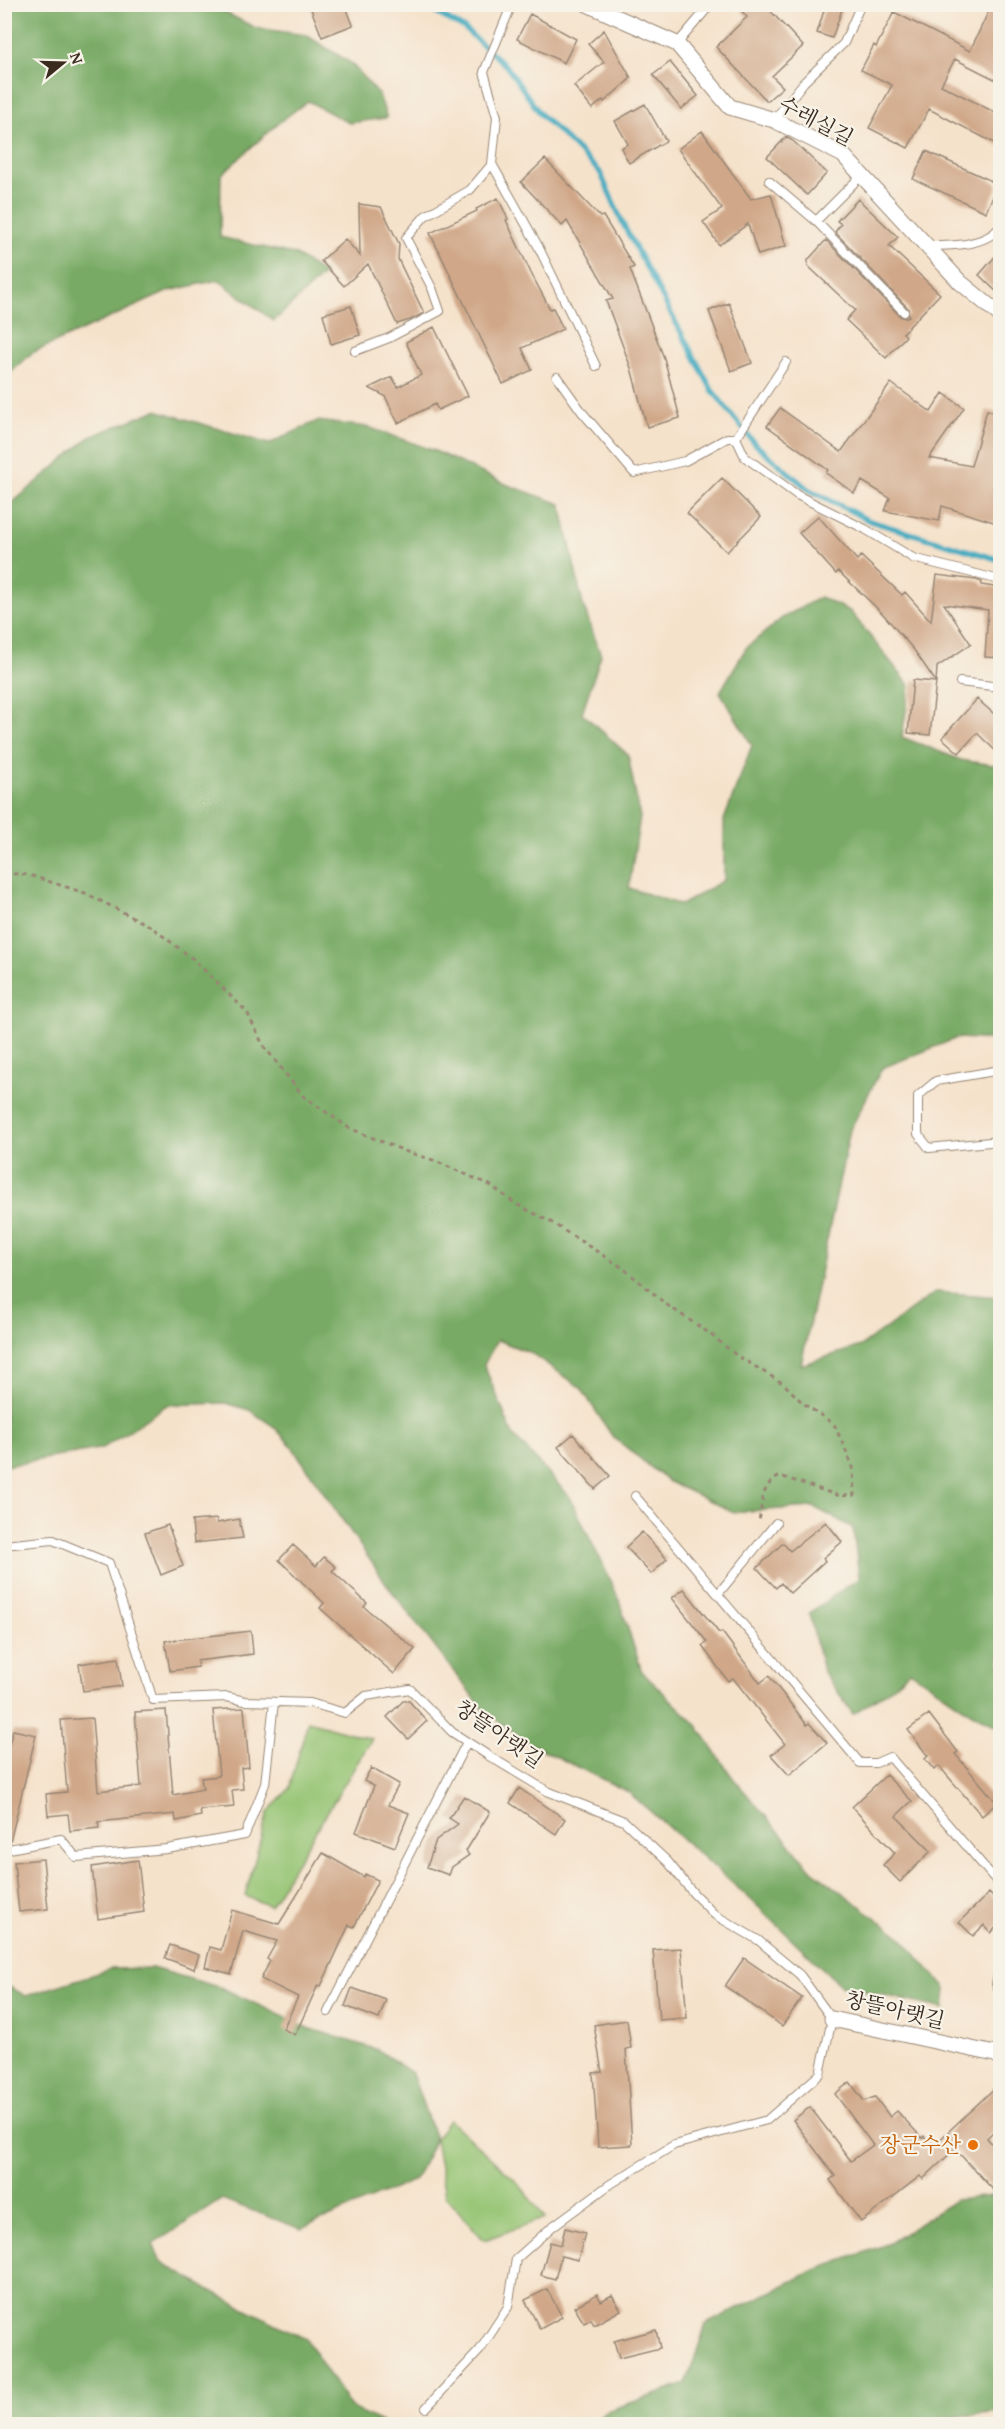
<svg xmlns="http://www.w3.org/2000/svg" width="1005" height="2429" viewBox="0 0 1005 2429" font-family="'Gentium Book Plus','Noto Serif KR',serif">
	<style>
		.green { fill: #95c473; stroke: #687748; stroke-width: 1.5 }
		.forest { fill: #78aa65; stroke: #5a6a42; stroke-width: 1.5 }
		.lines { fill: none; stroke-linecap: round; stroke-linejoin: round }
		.stream { stroke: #42acc1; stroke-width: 5 }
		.building { fill: #d0a788 }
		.service-casing { stroke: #988674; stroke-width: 10 }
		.minor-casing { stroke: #988674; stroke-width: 17 }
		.path { stroke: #988674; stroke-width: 3; stroke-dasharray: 4.5 4.5; stroke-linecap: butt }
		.service { stroke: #fff; stroke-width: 8 }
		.minor { stroke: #fff; stroke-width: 15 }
		.food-dot { fill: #e8710a; stroke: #f7f3e8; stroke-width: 2 }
		.labels { text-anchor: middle; stroke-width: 4.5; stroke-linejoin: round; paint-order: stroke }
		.street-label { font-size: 21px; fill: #3b2a1e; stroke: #f7f3e8 }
		.food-label { font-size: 21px; fill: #c56008; stroke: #f7f3e8; text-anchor: end }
	</style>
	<rect width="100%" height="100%" fill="#f7f3e8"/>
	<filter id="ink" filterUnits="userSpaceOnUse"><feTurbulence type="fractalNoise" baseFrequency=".0167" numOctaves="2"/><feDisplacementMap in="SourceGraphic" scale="12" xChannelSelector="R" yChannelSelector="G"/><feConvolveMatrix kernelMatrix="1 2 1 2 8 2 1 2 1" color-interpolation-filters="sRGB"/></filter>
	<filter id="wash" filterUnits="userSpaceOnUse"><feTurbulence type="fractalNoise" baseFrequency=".008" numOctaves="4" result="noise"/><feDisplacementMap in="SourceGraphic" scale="24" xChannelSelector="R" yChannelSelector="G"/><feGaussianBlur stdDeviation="1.35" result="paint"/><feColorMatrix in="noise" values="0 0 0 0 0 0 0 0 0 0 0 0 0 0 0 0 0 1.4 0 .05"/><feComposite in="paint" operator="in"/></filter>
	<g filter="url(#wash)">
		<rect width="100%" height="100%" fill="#f5e2cb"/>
		<path class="green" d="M308 1721 372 1739 270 1906 245 1896 268 1812 289 1789Z
			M449 2120 519 2184 545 2218 484 2240 445 2196 435 2139Z"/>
		<path class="forest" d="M5 4 210 5 256 28 306 35 351 63 379 95 387 118 349 123 308 101 277 124 221 175 220 237 296 255 324 274 274 321 218 280 169 291 32 353 5 378Z
			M156 410 269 444 317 421 368 427 435 451 508 485 561 504 583 605 601 655 582 713 628 755 640 817 629 888 681 905 724 880V820L752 745 720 692 746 648 782 618 820 597 850 611 910 686 902 737 961 760 1000 766V1040L957 1038 882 1068 850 1130 801 1365 861 1346 936 1292 1000 1297V1728L972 1713 910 1671 886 1692 853 1714 823 1671 809 1613 859 1578 853 1528 814 1507 733 1512 668 1481 612 1436 581 1388 531 1353 497 1340 484 1365 513 1435 570 1497 618 1597 642 1672 696 1724 733 1778 812 1870 900 1936 946 1989 944 2009 840 1985 747 1896 628 1792 531 1744 485 1712 390 1589 291 1445 273 1426 249 1410 226 1403 167 1405 103 1448 5 1466V509L90 437Z
			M152 1968 222 1988 308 2028 378 2050 412 2073 435 2139 415 2180 301 2229 222 2199 153 2244 161 2262 217 2294 306 2339 351 2408 386 2424H5L4 1984 26 1996 110 1969Z
			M1000 2195V2412L882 2424H594L604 2412 686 2384 706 2324 813 2271 890 2243 955 2200Z"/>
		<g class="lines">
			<path class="stream" d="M420 4 465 29 507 67 541 115 600 172 624 226 712 390 755 444 808 489 870 521 1000 560"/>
		</g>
		<g id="blocks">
			<path class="building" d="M309 4H345L353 25 322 37Z
				M735 4H764L803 46 772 76 783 87 767 101 716 47 747 17Z
				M826 4H844L832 38 817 33Z
				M992 4H1000V82L955 59 941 85 1000 115V146L929 109 908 148 869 128 892 85 861 70 874 45 876 47 894 12 970 51Z
				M530 14 576 39 564 63 517 39Z
				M604 30 631 78 604 102 603 100 592 109 574 86 604 62 588 44Z
				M670 62 698 96 681 109 653 75Z
				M645 104 666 141 629 163 621 148 628 144 615 121Z
				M702 131 751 199 771 194 786 246 758 255 748 224 719 245 703 222 722 209 678 149Z
				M786 137 793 141 827 173 807 195 767 157Z
				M926 151 998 184 986 212 913 179Z
				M545 159 600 217 603 216 634 267 630 269 664 358 680 418 647 427 631 368 606 301 613 299 567 221 562 226 521 182Z
				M498 198 508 219 506 220 531 273 550 309 553 308 563 329 522 348 532 370 503 384 430 233 477 211 476 209Z
				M858 199 898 237 889 246 940 294 903 333 906 336 886 358 846 320 855 310 808 266V260L826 240 900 316 905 318 909 316 908 308 835 232 841 224 837 221Z
				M359 204 381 207 399 244 398 259 424 313 410 320 397 324 368 264 344 286 321 261 345 239 360 256Z
				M1000 251V295L979 275Z
				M729 303 752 363 731 371 709 311Z
				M351 306 360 335 331 344 323 314Z
				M434 327 468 396 438 410 435 404 398 423 385 396 369 388 392 377 398 387 421 375 406 342Z
				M891 383 931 412 943 393 964 408 929 458 971 466 987 410 1000 414V524L942 506 939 521 885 511 890 498 862 481 854 493 826 473 828 470 767 426 780 408 841 452Z
				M722 478 761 517 727 552 687 513Z
				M818 516 857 560 861 556 902 595 905 592 931 621 937 575 976 580 982 582 981 585 1000 588V658L985 657 988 610 944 604 971 644 937 667 936 682 914 650 883 614 838 571 836 574 799 533Z
				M913 680 936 682 930 735 908 733Z
				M977 699 1000 719V755L977 733 959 753 942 738Z
				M573 1434 610 1476 595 1489 558 1447Z
				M217 1519V1523L239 1519 243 1538 194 1543 192 1521Z
				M826 1522 842 1542 823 1558 825 1561 790 1593 781 1583 776 1588 757 1568 783 1543 790 1551Z
				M168 1525 183 1566 161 1575 145 1533Z
				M642 1532 667 1559 651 1574 626 1547Z
				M293 1545 316 1566 324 1557 336 1567 332 1571 367 1603 364 1607 415 1649 394 1674 320 1608 324 1603 279 1560Z
				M684 1589 719 1633 722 1632 760 1683 769 1676 807 1725 809 1723 827 1743 789 1775 771 1755 785 1744 733 1678 728 1681 702 1646 707 1642 672 1598Z
				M251 1631 253 1654 197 1661 198 1667 170 1671 165 1641Z
				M118 1658 122 1686 83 1691 79 1664Z
				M403 1701H409L427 1721 408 1739 387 1717Z
				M244 1708 249 1767 241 1768 243 1789 232 1790 234 1807 200 1810 201 1816 176 1821 175 1814 98 1822 99 1828 70 1831 68 1814 48 1816 46 1794 67 1792 61 1720 92 1718 98 1791 141 1786 135 1712 166 1710 173 1795 203 1789 201 1778 219 1776 213 1710Z
				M929 1714 958 1752 955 1754 997 1803 982 1816 939 1766 934 1770 925 1759 928 1756 908 1730Z
				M13 1730 36 1735 10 1842 4 1841V1764Z
				M371 1768 399 1784 388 1805 409 1813 395 1847 356 1832 374 1786 364 1781Z
				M886 1775 912 1801 896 1816 931 1851 900 1882 883 1865 895 1853 852 1807Z
				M519 1788 565 1819 556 1834 510 1803Z
				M464 1796 490 1812 466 1851 469 1855 452 1867 449 1875 427 1867 436 1840 458 1824 449 1818Z
				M323 1853 364 1877 365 1874 378 1880 354 1927 349 1925 321 1986 318 1985 295 2035 283 2029 298 1997 261 1979 270 1961 267 1959 277 1941 243 1931 231 1974 205 1967 210 1947 221 1950 232 1910 279 1924Z
				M43 1859 48 1909 19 1912 14 1862Z
				M138 1860 144 1912 98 1919 92 1867Z
				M989 1893 1000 1904V1923L991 1933 984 1925 973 1936 959 1922Z
				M170 1945 199 1955 194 1969 165 1958Z
				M681 1948 687 2018 659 2020 653 1950Z
				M744 1958 802 1998 782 2026 725 1986Z
				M352 1988 386 2000 379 2019 345 2006Z
				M627 2020 631 2048 626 2049 632 2145 598 2147 593 2073 602 2072 594 2025Z
				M850 2082 864 2101 875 2097 890 2117 897 2111 922 2138 924 2136 933 2146 1000 2083V2125L987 2138 1000 2153V2197L955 2149 923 2179 920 2176 861 2222 830 2180 835 2176 793 2120 810 2107 851 2161 873 2145 835 2094Z
				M565 2228 585 2233 578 2260 561 2256 555 2279 541 2275 550 2242 561 2245Z
				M547 2289 562 2317 540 2329 525 2300Z
				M597 2294 601 2301 612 2295 621 2310 594 2325 591 2319 584 2323 574 2307Z
				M656 2330 660 2348 619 2358 614 2341Z"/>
		</g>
	</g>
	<g filter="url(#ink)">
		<use href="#blocks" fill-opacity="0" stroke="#988674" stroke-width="1.5"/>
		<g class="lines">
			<defs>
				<path id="service" d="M677 44 711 4
					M774 120 804 82 844 43 861 4
					M492 164 538 246 596 366
					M769 181 816 221 862 175
					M816 221 904 312
					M929 246C952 246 985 246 1000 227
					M355 351 389 338 440 311 432 288 406 238 425 216 470 190 492 164 497 117 484 72 512 4
					M557 377 582 412 634 473 685 461 727 438H736L745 457 797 495 865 529 913 558 1000 580
					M736 438 786 362
					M960 682 1000 687
					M1000 1070 936 1081 918 1096V1134L929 1148 1000 1141
					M635 1496 860 1763H876L890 1757 1000 1885
					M4 1545 53 1540 109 1563 153 1700 227 1697 245 1701 310 1703 345 1713 366 1696 410 1689 452 1732 489 1756 547 1791 624 1821 668 1862 694 1894 715 1915 758 1940 800 1975 832 2019 820 2074 767 2120 674 2145 609 2185 553 2226 516 2259 508 2307 480 2350 426 2408
					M718 1594 776 1523
					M4 1850 61 1839 76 1857 167 1849 245 1835 265 1784 274 1702
					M1000 1966 996 1984 1000 1991
					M328 2012 467 1742"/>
				<path id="minor" d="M587 4 677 44 730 107 774 120 843 155 960 282 1000 315
					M832 2019 995 2054 1000 2057"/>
			</defs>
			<use href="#service" class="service-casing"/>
			<use href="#minor" class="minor-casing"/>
			<path class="path" d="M4 873 29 875 85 893 150 926 193 959 247 1012 263 1045 303 1096 349 1128 407 1152 433 1160 490 1185 516 1204 549 1221 623 1268 667 1305 709 1333 736 1355 784 1384 804 1404 834 1424 853 1467 854 1495 840 1496 780 1476C760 1487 763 1501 759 1521"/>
			<use href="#service" class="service"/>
			<use href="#minor" class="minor"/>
		</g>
	</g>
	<circle class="food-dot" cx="973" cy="2145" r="6"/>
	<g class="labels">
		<g class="street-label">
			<text transform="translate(816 121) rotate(28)" y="7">수레실길</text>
			<text transform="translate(499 1734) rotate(35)" y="7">창뜰아랫길</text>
			<text transform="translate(895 2010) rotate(13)" y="7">창뜰아랫길</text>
		</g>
		<g class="food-label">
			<text x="961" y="2152">장군수산</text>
		</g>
	</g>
	<rect width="1005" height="2429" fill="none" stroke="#f7f3e8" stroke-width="24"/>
	<g transform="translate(63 63) rotate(71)" stroke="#f7f3e8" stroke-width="4.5" paint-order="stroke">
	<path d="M0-4.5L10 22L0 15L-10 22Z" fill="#3b2a1e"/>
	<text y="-9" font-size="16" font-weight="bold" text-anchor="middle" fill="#3b2a1e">N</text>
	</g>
</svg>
